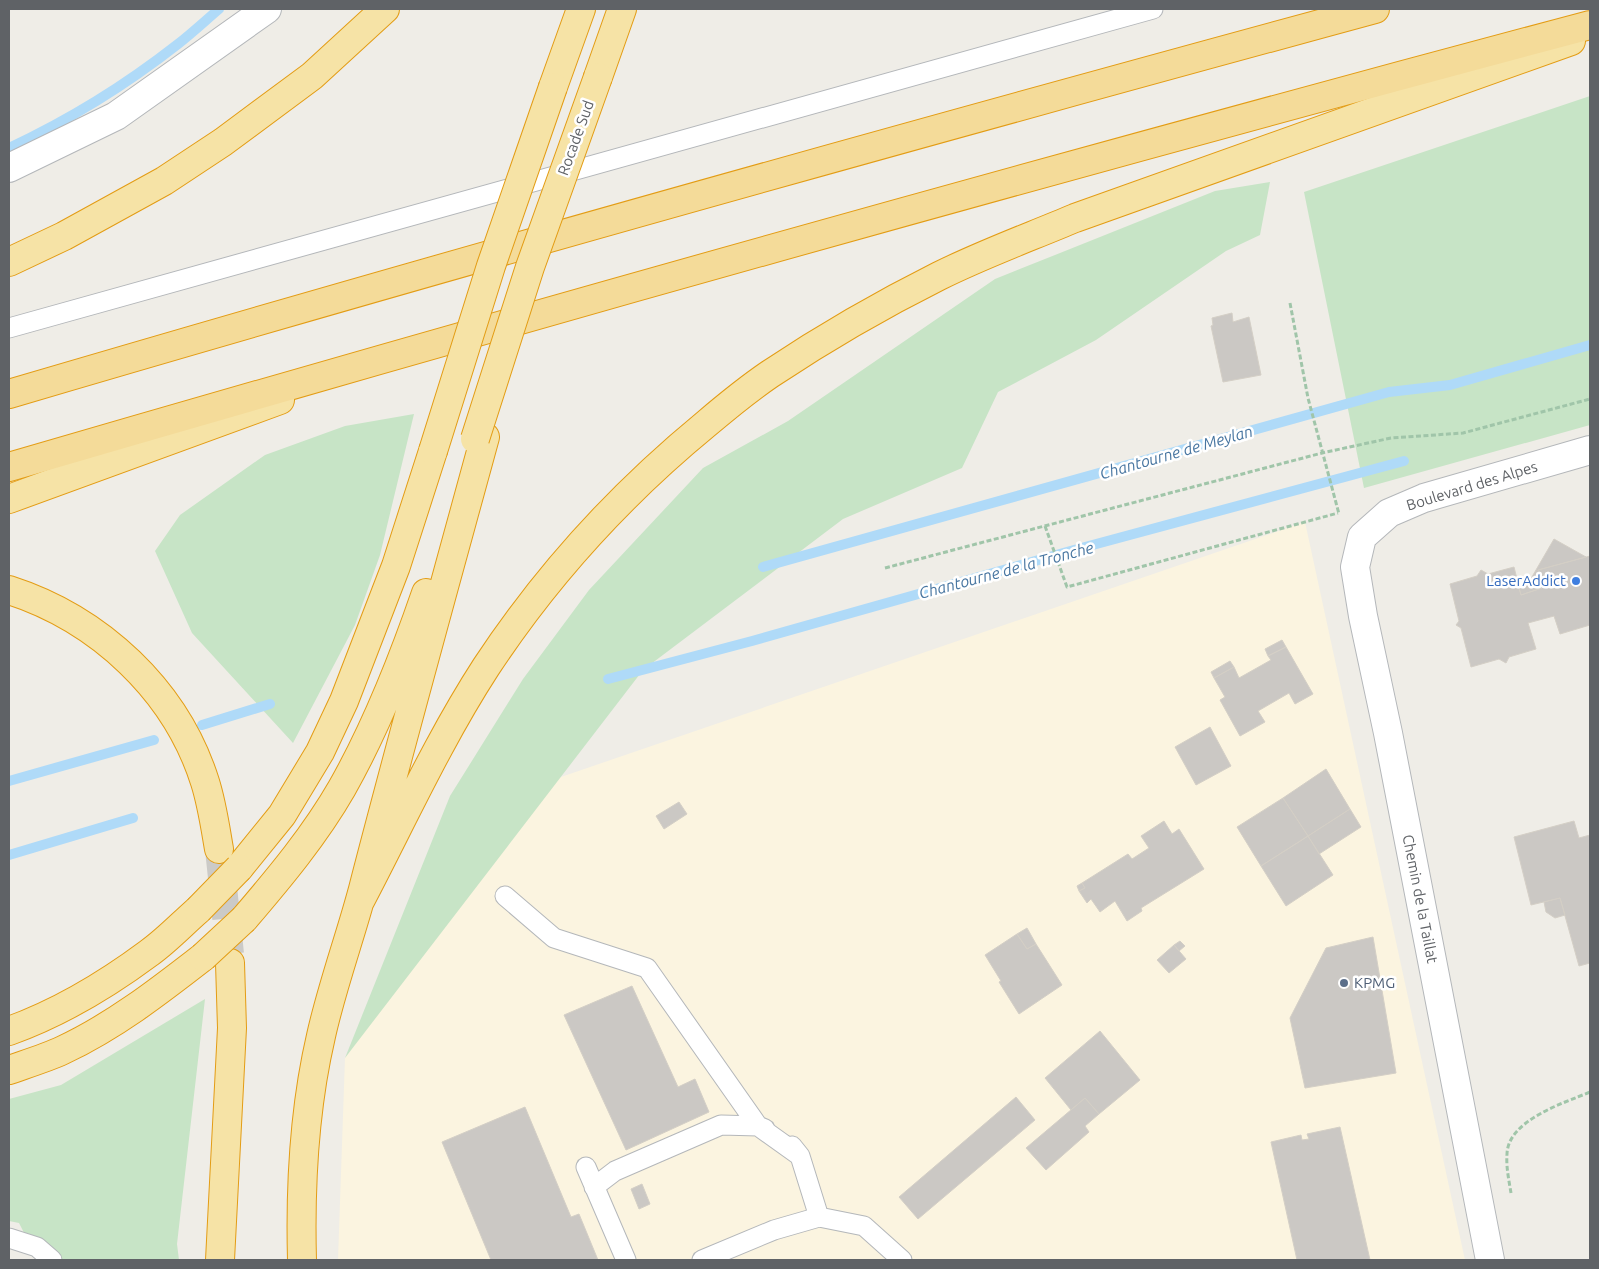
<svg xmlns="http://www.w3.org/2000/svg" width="1599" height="1269" viewBox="0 0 1599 1269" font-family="Ubuntu,sans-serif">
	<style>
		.commercial { fill: #fbf4e0 }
		.green { fill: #c7e4c6 }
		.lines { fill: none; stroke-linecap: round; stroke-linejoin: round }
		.stream { stroke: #afdaf8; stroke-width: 10 }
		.building { fill: #cbc8c4; stroke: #d4cfc6 }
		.trunk-tunnel { stroke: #cbcac7; stroke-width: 28; stroke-dasharray: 28 14; stroke-linecap: butt }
		.service-casing { stroke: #b4b7ba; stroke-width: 21 }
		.minor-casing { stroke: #b4b7ba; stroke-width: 30 }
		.tertiary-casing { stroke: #b4b7ba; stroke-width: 30 }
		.trunk-casing { stroke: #e39c14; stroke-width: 30 }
		.motorway-casing { stroke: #e39c14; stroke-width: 30 }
		.path { stroke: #a0c5a9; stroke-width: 3; stroke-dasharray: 5 2.5; stroke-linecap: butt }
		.service { stroke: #fff; stroke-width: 19 }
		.minor { stroke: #fff; stroke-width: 28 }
		.tertiary { stroke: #fff; stroke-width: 28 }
		.trunk { stroke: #f6e3a6; stroke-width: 28 }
		.motorway { stroke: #f4db99; stroke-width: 28 }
		.trunk-bridge-casing { stroke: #e39c14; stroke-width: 30; stroke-linecap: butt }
		.trunk-bridge { stroke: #f6e3a6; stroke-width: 28 }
		.shop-dot { fill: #3f7fe0; stroke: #fff; stroke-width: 2 }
		.service-dot { fill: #5c6f8a; stroke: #fff; stroke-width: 2 }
		.labels { text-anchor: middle; stroke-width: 5; stroke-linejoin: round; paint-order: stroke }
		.street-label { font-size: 15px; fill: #5f6266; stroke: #fff }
		.shop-label { font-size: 15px; fill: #366cbe; stroke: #fff; text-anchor: end }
		.service-label { font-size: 15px; fill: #4e5e75; stroke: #fff; text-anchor: start }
		.water-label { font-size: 16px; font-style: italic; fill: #4876a1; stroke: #fff }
	</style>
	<rect width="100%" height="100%" fill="#efede7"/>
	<path class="commercial" d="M1305 522 1465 1260H338L345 1058 523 790Z"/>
	<path class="green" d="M1590 96V425L1364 488 1304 192Z
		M1270 182 1260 235 1226 251 1096 340 998 392 962 468 843 519 643 670 345 1058 450 796 523 679 589 590 703 468 788 421 995 279 1215 191Z
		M414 414 380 555 355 625 293 743 192 633 155 551 180 515 265 455 345 426Z
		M205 999 177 1244 179 1260H38L19 1223 9 1221V1099L61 1085Z"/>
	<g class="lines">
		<path class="stream" d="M9 148C67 121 127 84 178 44 192 33 205 21 219 9
			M763 567 1389 392 1450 385 1590 345
			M608 679 752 641 1074 550 1404 461
			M202 725 270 704
			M9 781 154 740
			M9 855 133 818"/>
	</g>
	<path class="building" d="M1232 313 1233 322 1249 317 1261 375 1223 382 1211 326 1213 325 1212 318Z
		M1554 539 1586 557 1538 570 1542 588 1521 595 1518 586 1529 582Z
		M1590 556V625L1560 634 1554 616 1528 623 1536 649 1509 657 1506 663 1499 659 1471 667 1461 628 1456 625 1459 621 1450 584 1477 576 1481 570 1488 574 1514 567 1521 595 1542 588 1538 570Z
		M1282 640 1286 647 1268 656 1265 649Z
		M1286 647 1313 694 1295 704 1289 693 1258 711 1265 722 1240 736 1220 700 1225 697 1214 678 1234 667 1239 678 1271 660 1268 656Z
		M1230 661 1234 667 1214 678 1211 672Z
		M1210 727 1231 766 1196 785 1175 747Z
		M1326 769 1350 809 1308 836 1283 798Z
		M1283 798 1308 836 1261 866 1237 827Z
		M679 802 687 814 664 829 656 816Z
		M1350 809 1361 827 1319 854 1308 836Z
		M1164 821 1172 834 1179 829 1204 869 1141 908 1142 911 1127 921 1115 901 1100 912 1091 899 1087 903 1079 891 1085 888 1082 883 1128 854 1132 859 1149 848 1141 836Z
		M1574 821 1579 838 1590 835V963L1579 966 1560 898 1531 905 1514 837Z
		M1308 836 1333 875 1286 906 1261 866Z
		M1082 883 1085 888 1079 891 1077 886Z
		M1560 898 1565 915 1555 918 1546 912 1544 902Z
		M1027 928 1036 944 1027 949 1017 934Z
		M1017 934 1027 949 1036 944 1062 985 1019 1014 999 982 1001 981 985 955Z
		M1373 937 1396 1073 1305 1088 1290 1018 1326 948Z
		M1180 941 1185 946 1179 951 1174 945Z
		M1174 945 1186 959 1169 973 1157 960Z
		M632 986 678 1087 695 1079 709 1112 626 1150 564 1015Z
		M1100 1031 1140 1080 1099 1114 1085 1098 1071 1110 1045 1078Z
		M1016 1097 1035 1120 918 1219 899 1197Z
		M1085 1098 1099 1114 1085 1126 1089 1132 1046 1170 1026 1148Z
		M525 1107 571 1217 579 1214 598 1260H491L442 1142Z
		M1340 1127 1370 1260H1297L1271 1142 1301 1135 1302 1140 1309 1139 1307 1134Z
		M642 1184 650 1204 639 1209 631 1189Z"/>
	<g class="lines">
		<path class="trunk-tunnel" d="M219 849 230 954"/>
		<defs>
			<path id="service" d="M9 328 1153 9
				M505 896 554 938 647 968 758 1126 800 1156
				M792 1146 800 1156 819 1217
				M586 1167 626 1260
				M594 1187 615 1171 721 1125 758 1126 765 1129
				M9 1238 37 1247 52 1260
				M702 1260 774 1230 819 1217 864 1226 902 1260"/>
			<path id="minor" d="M9 168 116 116 267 9"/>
			<path id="tertiary" d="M1490 1260 1388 733 1363 616 1355 567 1362 537 1389 513 1424 498 1590 450"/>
			<path id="trunk" d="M598 77 622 9
				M553 87 581 9
				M9 262 64 236 164 181 223 142 312 76 385 9
				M9 499 280 400
				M9 590C99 619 176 690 205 782 212 804 215 826 219 849
				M239 868 282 815 320 752 344 701 396 566 433 451
				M360 901C401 823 438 741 486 667 546 576 622 493 706 424 726 407 748 389 770 374 824 338 881 305 939 276 983 254 1030 237 1075 218L1571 41
				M244 919C280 877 315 835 342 788 377 726 403 660 426 593
				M9 1031C59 1013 106 985 149 953 166 941 182 924 198 910
				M9 1070C26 1064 46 1058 63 1050 114 1026 158 992 203 957
				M220 1260 232 1028 230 963
				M302 1260C300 1186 304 1109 321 1036 332 986 350 938 363 889 402 738 444 587 485 437"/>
			<path id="motorway" d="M9 394C463 260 919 133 1375 9
				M9 467C534 314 1061 166 1590 25"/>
		</defs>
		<use href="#service" class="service-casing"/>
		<use href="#minor" class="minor-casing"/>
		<use href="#tertiary" class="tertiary-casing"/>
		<use href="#trunk" class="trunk-casing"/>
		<use href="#motorway" class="motorway-casing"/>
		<path class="path" d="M1290 303 1308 398 1339 514
			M1045 526 1067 587 1338 513
			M885 568 1322 453 1391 438 1463 433 1590 399
			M1511 1193C1509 1181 1506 1167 1507 1154 1508 1120 1564 1103 1590 1092"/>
		<use href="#service" class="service"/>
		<use href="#minor" class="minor"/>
		<use href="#tertiary" class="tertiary"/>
		<use href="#trunk" class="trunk"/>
		<use href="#motorway" class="motorway"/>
		<defs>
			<path id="trunk-bridge" d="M475 439 530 267 598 77
				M433 451 491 266 553 87
				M198 910 239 868
				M203 957 244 919"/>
		</defs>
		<use href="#trunk-bridge" class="trunk-bridge-casing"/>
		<use href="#trunk-bridge" class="trunk-bridge"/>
	</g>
	<circle class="shop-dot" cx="1576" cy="581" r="5"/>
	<circle class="service-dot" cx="1344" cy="983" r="5"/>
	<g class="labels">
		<g class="street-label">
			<text transform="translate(576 138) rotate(-70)" y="5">Rocade Sud</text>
			<text transform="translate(1472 486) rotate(-17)" y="5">Boulevard des Alpes</text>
			<text transform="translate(1420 899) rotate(79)" y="5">Chemin de la Taillat</text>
		</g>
		<g class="shop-label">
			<text x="1566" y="586">LaserAddict</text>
		</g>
		<g class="service-label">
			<text x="1354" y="988">KPMG</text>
		</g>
		<g class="water-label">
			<text transform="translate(1176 452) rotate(-16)" y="6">Chantourne de Meylan</text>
			<text transform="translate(1006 570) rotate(-15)" y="6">Chantourne de la Tronche</text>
		</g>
	</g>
	<rect width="1599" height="1269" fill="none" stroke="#5f6266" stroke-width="20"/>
</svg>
